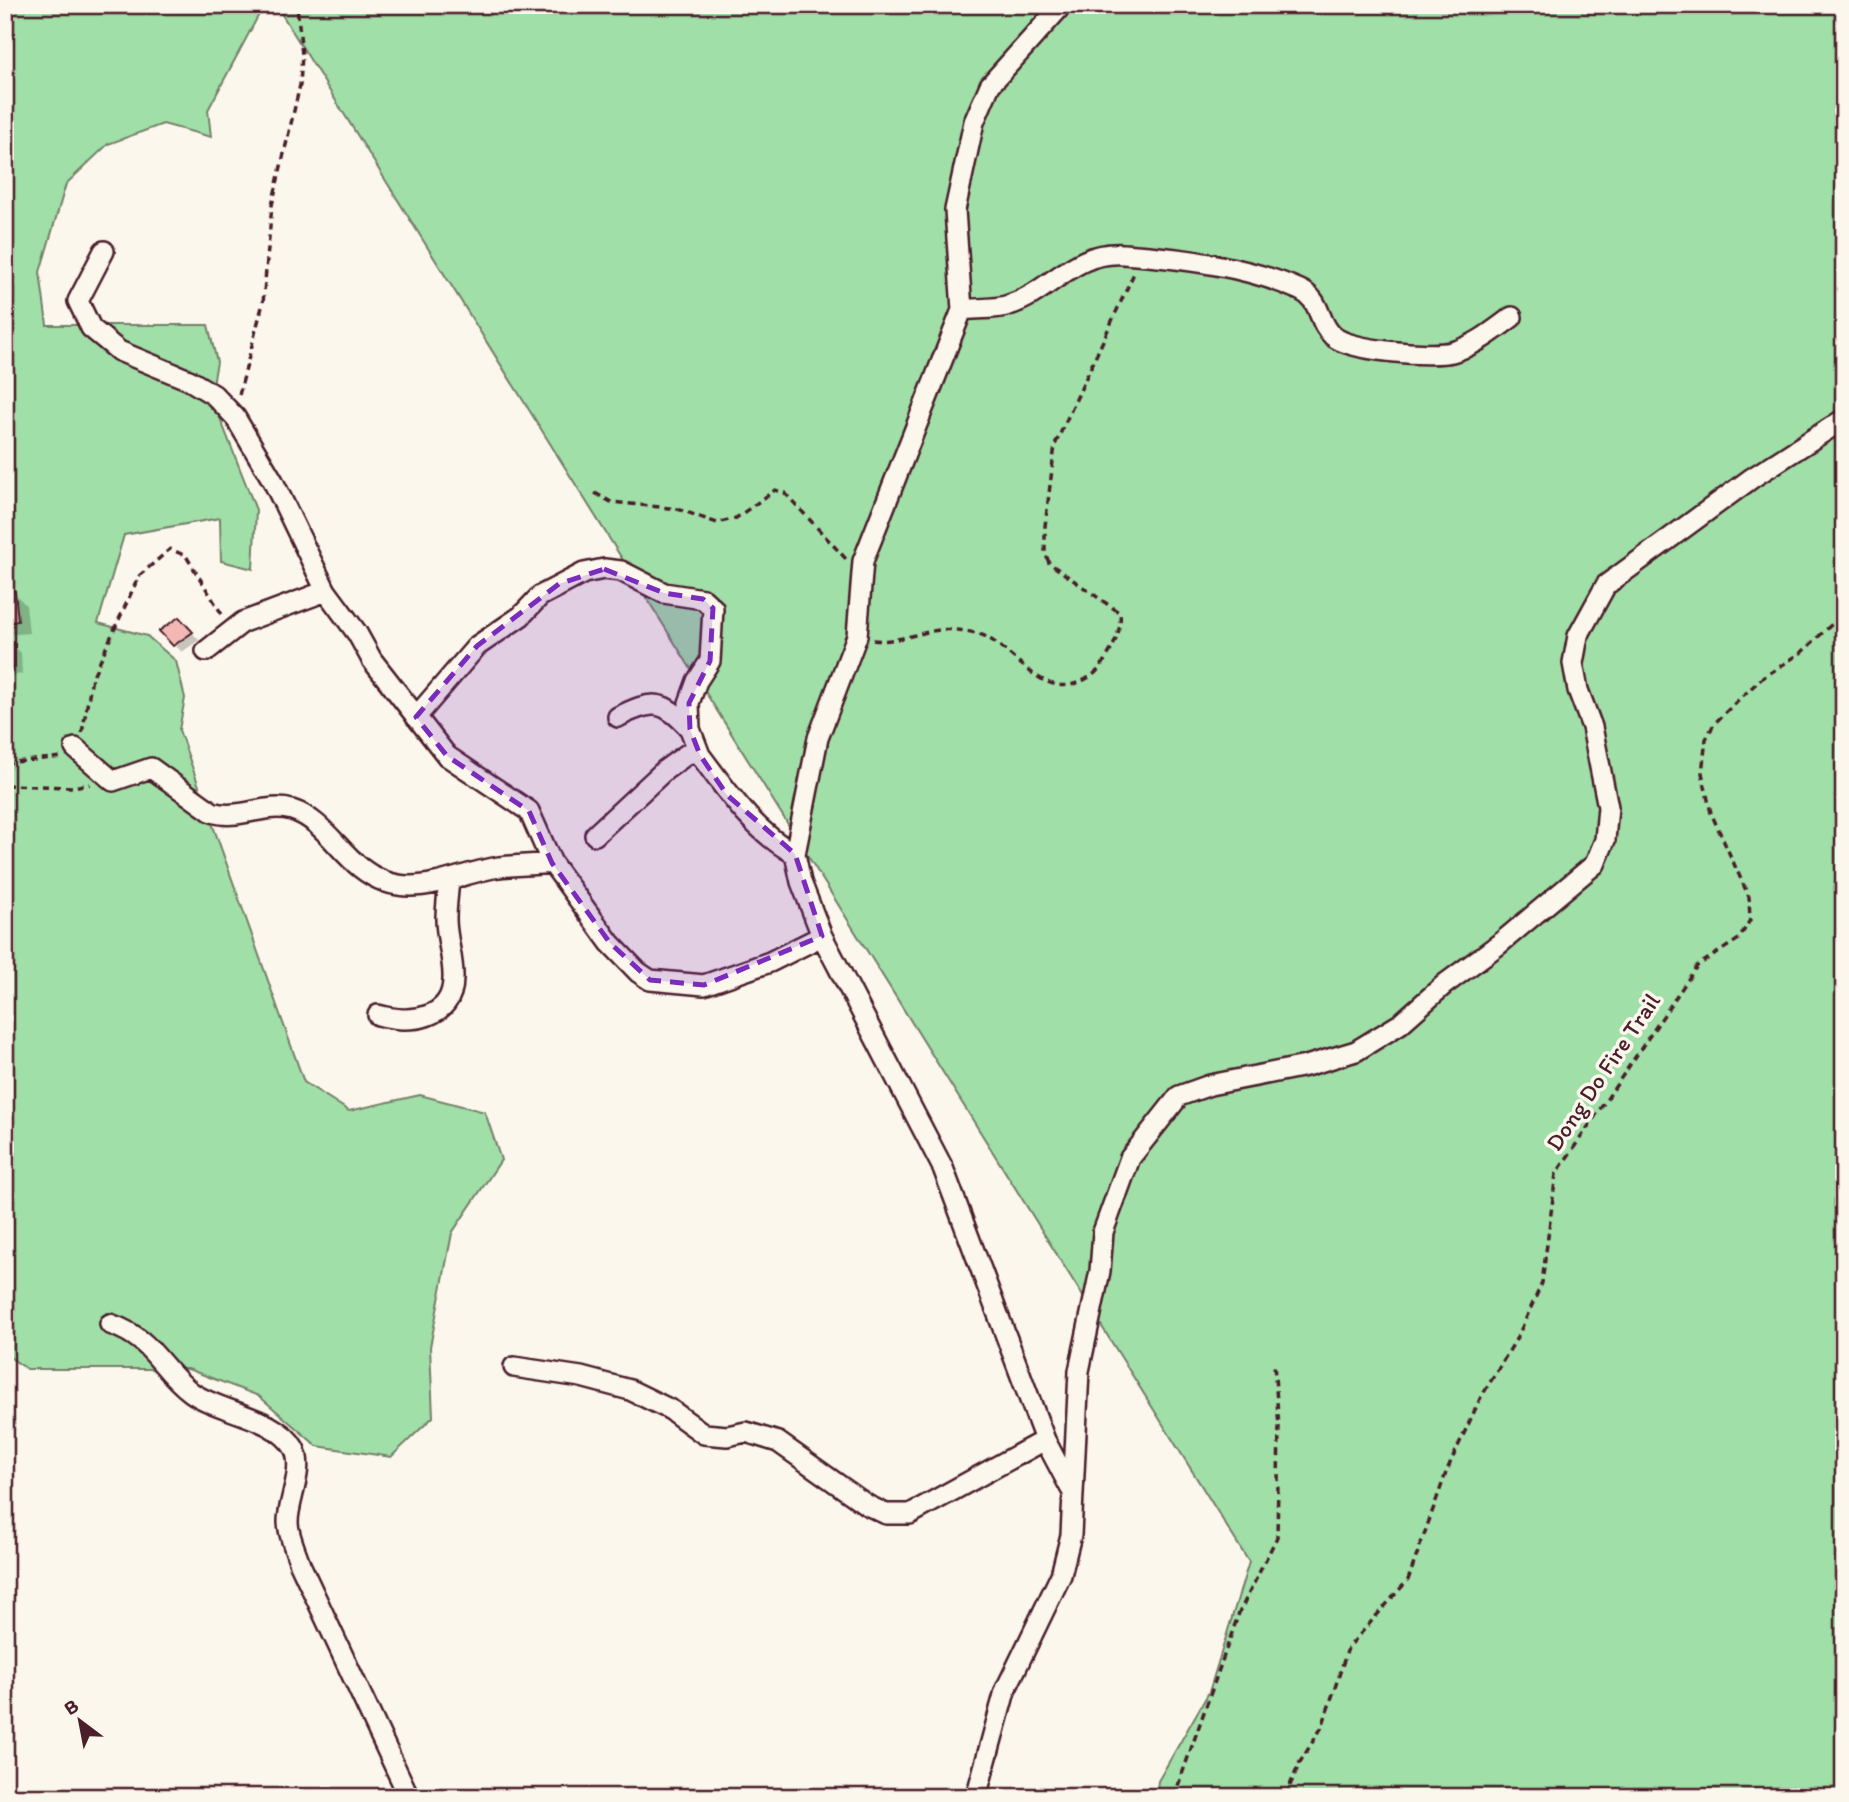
<svg xmlns="http://www.w3.org/2000/svg" width="1849" height="1802" viewBox="0 0 1849 1802" font-family="Itim,sans-serif">
	<style>
		.green { fill: #a0dfa7; stroke: #757f69; stroke-width: 2 }
		.shadow { fill: #0003 }
		.building { fill: #f3b8b4; stroke: #4a1f2b; stroke-width: 2 }
		.lines { fill: none; stroke-linecap: round; stroke-linejoin: round }
		.minor-casing { stroke: #4a1f2b; stroke-width: 24 }
		.path { stroke: #4a1f2b; stroke-width: 3.5; stroke-dasharray: 7 5; stroke-linecap: butt }
		.minor { stroke: #fbf7ec; stroke-width: 19 }
		.marked { fill: #7b2cbf; fill-opacity: 0.2; stroke: #7b2cbf; stroke-width: 5; stroke-dasharray: 14 9; stroke-linejoin: round }
		.labels { text-anchor: middle; stroke-width: 7; stroke-linejoin: round; paint-order: stroke }
		.street-label { font-size: 24px; fill: #4a1f2b; stroke: #fbf7ec }
	</style>
	<rect width="100%" height="100%" fill="#fbf7ec"/>
	<filter id="ink" filterUnits="userSpaceOnUse"><feTurbulence type="fractalNoise" baseFrequency=".0143" numOctaves="2"/><feDisplacementMap in="SourceGraphic" scale="14" xChannelSelector="R" yChannelSelector="G"/><feConvolveMatrix kernelMatrix="1 2 1 2 8 2 1 2 1" color-interpolation-filters="sRGB"/></filter>
	<g filter="url(#ink)">
		<path class="green" d="M5 5H264L208 110 211 137 163 124 108 144 66 184 40 272 47 325H208L217 362 211 395 256 510 253 569 221 561 220 518 124 535 98 623 147 636 176 661 185 698 179 730 304 1082 349 1111 420 1095 485 1112 501 1160 452 1233 430 1347 433 1417 391 1457 317 1446 259 1396 188 1369H27L5 1354Z
			M276 5H1844V1797H1156L1158 1781 1209 1692 1249 1562Z"/>
		<path class="shadow" d="M14 593 26 605 29 633 5 635V594Z
			M179 619 199 640 182 652 161 632Z
			M14 646 21 653 22 674 8 676 5 647Z
			M5 717 12 725 15 735 7 738 10 751H5Z"/>
		<path class="building" d="M15 591 18 621 5 623V593Z
			M179 617 193 632 173 646 159 631Z
			M15 644V667L5 668V645Z"/>
		<g class="lines">
			<defs>
				<path id="minor" d="M1062 5 990 85 974 122 955 210 962 310 863 561 857 636 818 738 795 854 801 882 822 936 943 1168 1045 1440 1071 1489
					M104 251 78 301 91 328 119 351 189 380 214 395 235 417 273 481 326 591 357 633 372 660 447 756 529 811 552 863 610 943 638 972 650 980 704 985 770 962 822 936
					M962 310C976 308 995 310 1009 305 1051 292 1072 251 1123 254 1181 258 1247 266 1300 290 1322 300 1317 322 1333 336 1349 351 1431 357 1452 352 1475 346 1493 331 1512 317
					M206 651 243 622 326 591
					M416 717 477 646 521 616 540 596 584 573 604 569 621 571 664 593 703 599 713 608 710 661 697 681 689 703 690 729 700 755
					M618 717C653 699 664 700 690 729
					M75 748 113 781 151 768 212 812C238 821 266 802 292 810 321 819 337 849 361 868 408 905 448 875 499 867 516 865 534 865 552 863
					M595 835 665 770 690 752 700 755C728 792 753 831 795 854
					M378 1015C408 1024 453 1020 453 979 454 959 446 939 446 919 446 906 448 893 449 880
					M110 1324C154 1339 158 1367 191 1392 218 1412 277 1417 294 1448 305 1469 288 1500 288 1522 288 1535 296 1551 300 1564L409 1797
					M514 1367 581 1377 630 1390 671 1410 704 1434 727 1436 746 1432 778 1442 867 1505 886 1514H910L1045 1440
					M976 1797 1005 1691 1061 1575 1071 1535 1079 1371 1100 1271 1103 1232 1130 1158 1179 1096 1210 1085 1306 1066 1356 1051 1400 1024 1445 984 1498 945 1595 864 1605 840 1608 807 1592 727 1578 690 1573 663 1578 636 1606 585 1752 478 1844 419"/>
			</defs>
			<use href="#minor" class="minor-casing"/>
			<path class="path" d="M239 395 263 303 272 205 300 85 302 55 297 5
				M595 493 611 502 678 509 717 523 736 518 775 490 785 493 846 559
				M873 640C901 644 929 626 957 630 967 631 980 633 988 638 1019 656 1045 701 1084 680 1093 675 1098 672 1103 663 1113 648 1122 631 1120 613L1049 563 1045 552V526L1055 445 1135 271
				M82 733 92 678 139 576 170 549 186 556 223 616
				M5 763 62 757
				M5 785 72 787 90 784
				M1174 1797 1239 1613 1277 1537 1279 1427 1274 1364
				M1285 1797 1300 1762 1322 1727 1348 1648 1408 1580 1447 1470 1480 1399 1518 1336 1542 1283 1556 1174 1697 966 1739 939 1750 920 1749 897 1711 813 1702 773 1706 739 1714 724 1733 705 1761 679 1802 652 1844 613"/>
			<use href="#minor" class="minor"/>
		</g>
	</g>
	<path class="marked" d="M604 569 664 593 703 599 713 608 710 661 689 703 690 729 700 755 727 795 795 854 822 936 704 985 650 980 610 943 552 863 529 811 447 756 416 717 477 646 559 584Z"/>
	<g class="labels">
		<g class="street-label">
			<text transform="translate(1603 1072) rotate(-56)" y="8">Dong Do Fire Trail</text>
		</g>
	</g>
	<rect width="1849" height="1802" fill="none" stroke="#fbf7ec" stroke-width="28"/>
	<rect x="14" y="14" width="1821" height="1774" fill="none" stroke="#4a1f2b" stroke-width="2.5" filter="url(#ink)"/>
	<g transform="translate(80 1721) rotate(328)" stroke="#fbf7ec" stroke-width="5" paint-order="stroke">
	<path d="M0-5L12 26L0 18L-12 26Z" fill="#4a1f2b"/>
	<text y="-10" font-size="19" font-weight="bold" text-anchor="middle" fill="#4a1f2b">B</text>
	</g>
</svg>
